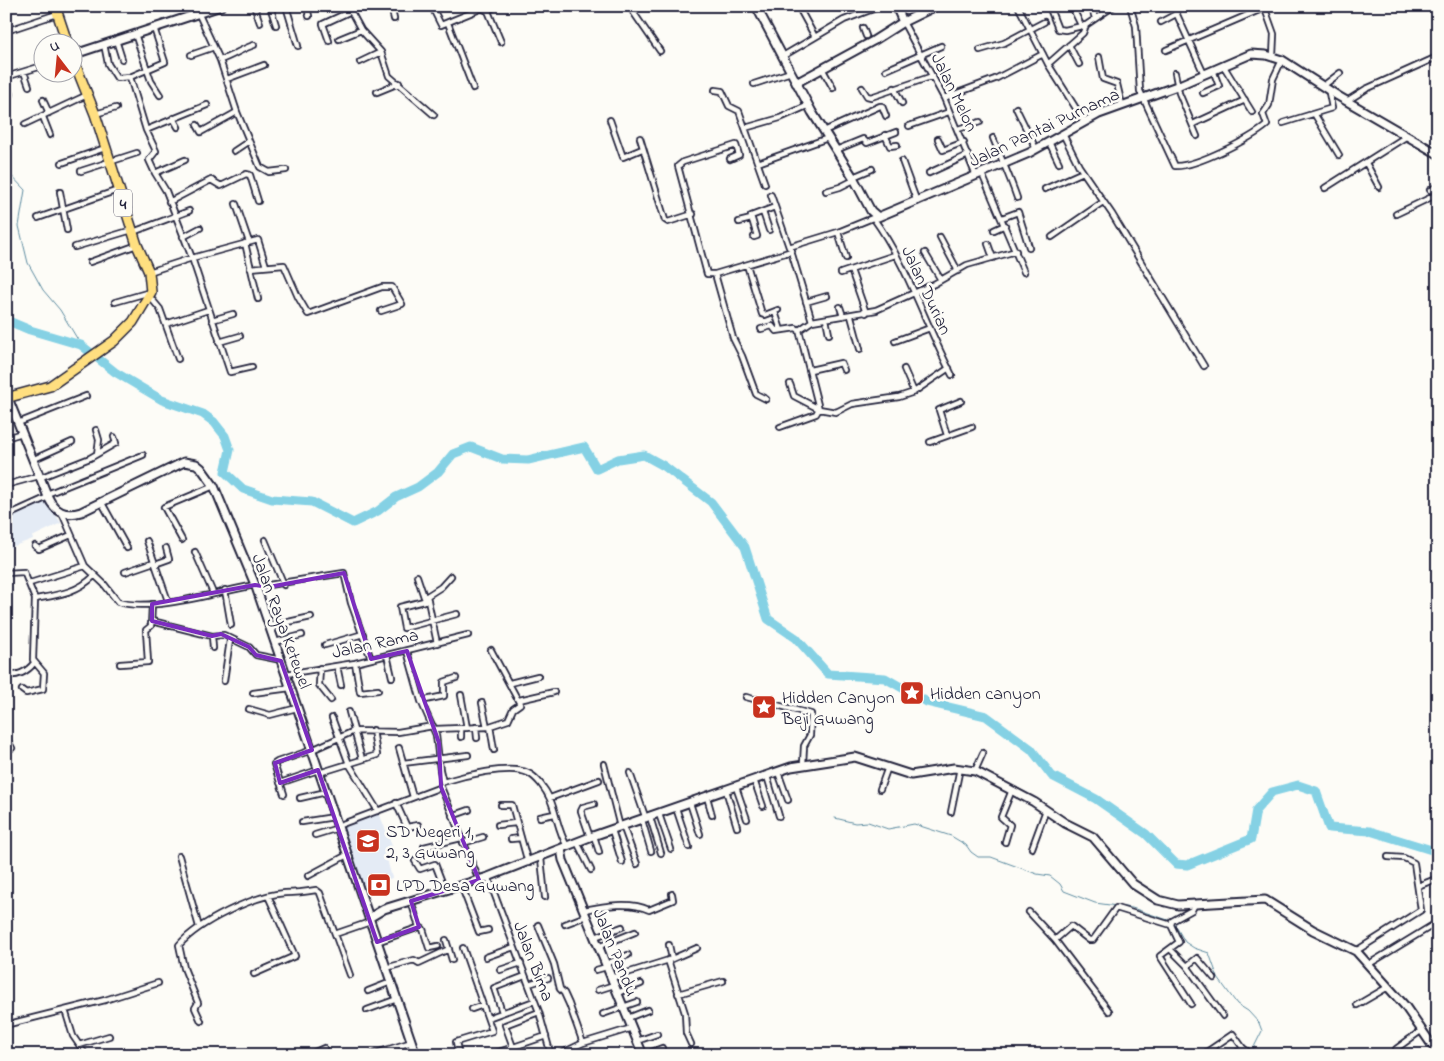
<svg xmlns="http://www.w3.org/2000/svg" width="1444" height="1061" viewBox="0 0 1444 1061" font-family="'Indie Flower',sans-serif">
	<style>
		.built { fill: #e4ebf5 }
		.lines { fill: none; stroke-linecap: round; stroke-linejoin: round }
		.stream { stroke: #5d8ba0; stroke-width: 1 }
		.river { stroke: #85d1e4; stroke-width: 9 }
		.street-casing { stroke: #22223b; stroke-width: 8 }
		.secondary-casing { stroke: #22223b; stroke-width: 11 }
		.highway-casing { stroke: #22223b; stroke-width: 12 }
		.street { stroke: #fdfcf7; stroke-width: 4.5 }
		.secondary { stroke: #fdfcf7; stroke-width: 7 }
		.highway { stroke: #ffdf80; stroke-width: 9 }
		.marked { fill: none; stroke: #7b2cbf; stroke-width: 4; stroke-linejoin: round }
		.labels { text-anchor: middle; stroke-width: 5; stroke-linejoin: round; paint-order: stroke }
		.shield { fill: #fdfcf7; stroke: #646373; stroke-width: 1 }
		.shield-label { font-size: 16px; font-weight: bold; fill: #22223b }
		.street-label { font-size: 18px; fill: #22223b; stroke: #fdfcf7 }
		.poi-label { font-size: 18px; fill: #22223b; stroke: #fdfcf7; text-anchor: start }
	</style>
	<rect width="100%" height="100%" fill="#fdfcf7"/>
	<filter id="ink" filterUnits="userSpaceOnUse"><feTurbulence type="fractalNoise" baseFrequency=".02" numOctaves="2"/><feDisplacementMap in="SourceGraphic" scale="10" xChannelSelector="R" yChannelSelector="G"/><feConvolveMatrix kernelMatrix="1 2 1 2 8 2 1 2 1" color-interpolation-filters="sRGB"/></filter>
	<g filter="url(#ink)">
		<path class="built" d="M46 500 61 523 32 537 33 539 6 549V517Z
			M379 813 396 856 387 859 392 878 361 887 342 827Z"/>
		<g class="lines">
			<path class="stream" d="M6 170 25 190 19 226 28 263 43 290 60 310 81 345
				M835 818 855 823 868 822 888 829 914 824 951 836 966 845 971 852 978 857H991L1037 874 1050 876 1060 884 1064 891 1095 903 1132 908 1171 921
				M1174 923 1185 942 1194 948 1209 953 1218 978 1237 1004 1248 1011 1259 1023 1262 1031 1253 1049 1255 1055"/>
			<path class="river" d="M6 320 30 330 81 345 115 372 162 400 203 414 214 422 225 436 230 450 225 472 243 489 272 499 312 502 353 523 378 511 396 497 418 487 438 472 453 454 471 447 502 459 528 460 584 447 597 469 618 459 644 455 664 466 711 502 745 547 768 619 796 638 828 674 885 678 927 702 986 716 1031 749 1052 776 1096 799 1146 834 1176 864 1187 865 1251 839 1256 810 1272 792 1298 785 1316 791 1329 828 1370 831 1438 852"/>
			<defs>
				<path id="street" d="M195 6 220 60 237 112 260 167 269 172 286 170
					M254 6 260 23
					M270 6 276 25
					M286 6 298 46
					M307 6 309 16
					M348 6 361 30 381 52 360 62
					M391 6 394 19
					M629 6 660 51
					M798 6 815 37
					M1018 6 1048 64 1084 121
					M1049 6 1058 29 1065 30 1086 25
					M1091 6 1095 18
					M1130 6 1136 26 1140 91 1175 166C1196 167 1250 139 1267 125L1263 114 1269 105 1273 79 1282 60
					M1173 6 1204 74
					M1264 6 1274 34 1273 56
					M479 7 488 11 501 42
					M1073 9 1081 25
					M434 11 441 25 480 9
					M488 11 495 6
					M903 22 944 98 976 176
					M1161 22 1176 14
					M448 23 473 88
					M863 28 866 36
					M6 31 57 14
					M135 34 151 81 160 95
					M339 39 361 30
					M116 40 122 59
					M329 41 323 24 351 11
					M104 44 108 64 117 78 130 77 165 62 154 28
					M1069 45 1079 64
					M980 50 1004 43 1044 22
					M1166 50 1264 8
					M381 52 389 76 434 115
					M191 55 214 47
					M783 56 844 20 881 6
					M1099 57 1103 79 1117 84 1122 105
					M220 60C233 56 241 49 254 45
					M1048 64 1083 33 1086 25 1114 6
					M1223 65 1252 112
					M823 70 833 88
					M886 70 941 46
					M24 72 29 86
					M1175 73 1179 93 1197 136
					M6 77 42 66
					M130 77 146 130 156 151 149 160 155 173
					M227 79 264 65
					M6 84 10 94
					M754 84 791 72
					M1323 86 1340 73
					M862 88 867 96 871 97 933 76
					M894 88 902 103
					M715 90 722 91 729 106 739 111 765 184
					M377 92 399 83
					M1203 93 1219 86 1213 70
					M944 98 995 79 1043 54
					M43 100 49 113
					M1347 101 1366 89 1437 57
					M1016 108 1036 149
					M95 114 116 108
					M1315 115 1339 155
					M43 117 50 135
					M173 118 178 127
					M610 120 623 157 642 149
					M1283 123 1332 108 1329 93 1330 90
					M25 124 87 95
					M1193 124 1245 100
					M197 125 201 132 237 112
					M909 126 949 112
					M745 128 780 118 809 105
					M958 129 980 122
					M146 130 207 105
					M824 131 880 106H882L886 116
					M1063 134 1079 166 1112 214 1204 366
					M885 135 890 146 897 145
					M640 138 665 220 668 222 693 214
					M993 138C1001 158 1010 177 1017 198
					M938 139 943 150 964 142
					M1049 142 1059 163
					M836 150 863 139 867 143 896 132
					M234 151 249 141
					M730 159 739 155 736 145 683 162 678 166 707 274H715L792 251
					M185 160 155 173 166 191 192 258 258 240 266 266
					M902 161 917 202
					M62 163 105 148
					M758 163 828 138
					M1366 163 1379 187
					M81 171 137 153
					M929 173 968 155
					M982 174 1024 272
					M853 177 872 169
					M1325 188 1407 136
					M1045 189 1083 172
					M1430 190 1438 186
					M826 191 840 187 854 180
					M60 192 67 230
					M771 195 789 247 838 232 875 217
					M169 202 211 180 221 186 246 174 250 175 258 201
					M236 204 249 242
					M763 212 769 230
					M1396 214 1438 194
					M38 218 118 190
					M1002 218 1018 212 1029 247
					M874 219C908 266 925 324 952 375
					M739 222 751 219
					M994 230 1005 225
					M133 232 189 211
					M838 232 846 258
					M183 237 200 228
					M754 237 757 236 751 216 775 207
					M940 237 958 271
					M1052 237 1103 202
					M245 243 258 299
					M988 244 993 258
					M75 247 132 230
					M791 251 812 321
					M925 253 941 280
					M90 262 137 245
					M747 265 762 314 765 315 778 310
					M250 268 284 265 298 297 308 314 382 287H392L402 304 381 311
					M851 270 866 313
					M149 272 192 258 230 372 252 367
					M841 273 895 255
					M715 274 733 338 742 356 756 394 766 399
					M150 297 160 309 178 359
					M115 302 150 292
					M806 302 827 296
					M840 307 843 316
					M775 312 781 330
					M851 316 860 349
					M826 319 829 334
					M212 320 233 314
					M166 324 208 310
					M761 329 772 326 776 331 796 328 799 330 819 409 816 414 780 427
					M799 330 812 321 876 310 934 284 967 265 1016 251
					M895 341 930 328
					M219 342 240 336
					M904 369 914 392
					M810 370 841 363 844 370
					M790 384 794 396 819 409 836 412 852 404 899 397 914 392 949 368
					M18 423 86 396
					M96 430 99 440 97 454
					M947 435 939 410 961 401
					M6 438 22 433
					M930 442 972 427
					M32 460 72 442
					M39 478 90 458 116 443 114 437
					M6 485 39 476
					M47 494 143 455
					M102 503 127 548
					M62 513 85 566 104 584 118 602C154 612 217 592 255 585
					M6 516 48 497
					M182 540 164 507 214 486
					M265 540 284 585
					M147 541 168 601
					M35 546 39 549 71 535
					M195 552 213 593
					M155 564 169 559 166 548
					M125 572 154 562
					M6 573 24 572 35 599 33 660 44 673 43 689 26 693 22 690
					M417 576 424 597 427 598
					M30 583 85 566
					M256 587 344 573 351 603 371 659
					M225 590 231 625
					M35 599C57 595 77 593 94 576
					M428 600 400 607 404 628 457 614
					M152 621 212 636 224 635 249 647 256 655 281 660
					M270 626 311 617
					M212 636 213 648
					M275 642 302 635
					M437 643 427 596 441 587 451 576
					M325 645 363 634
					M407 651 421 701 436 735 440 770 443 782
					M387 655 392 677
					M355 663 360 692 378 690
					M120 664 148 662 146 630 151 626 152 604
					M337 666 341 685
					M320 668 319 685 331 700
					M6 674C16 678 28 671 34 663
					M286 674 355 663 468 635
					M224 681 230 640
					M510 683 538 676
					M253 693 290 688
					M461 695 467 728
					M746 697 811 714 810 735 804 746 803 764
					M519 700 554 692
					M421 701 444 696V682L456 678
					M482 703 487 727
					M249 709 270 715 297 708
					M349 712 362 759
					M332 718 349 764 378 811
					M490 726 494 750
					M476 727 477 738
					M461 728V737
					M435 729 487 727 508 720 513 709 520 704 491 650
					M6 738 12 748
					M399 748 413 797
					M403 763 468 755
					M604 764 620 827
					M975 771 983 753
					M778 772 788 800
					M319 773 377 755 373 730
					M630 773 646 819
					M767 776 779 816
					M754 780 763 806
					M443 782C462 776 510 764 528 773 537 777 546 790 550 799 557 815 558 831 567 846
					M280 783 318 770
					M441 787 479 880
					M736 787 747 819
					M880 789 888 767
					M726 790 737 827
					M284 794 274 764 277 762 312 750 354 731 398 732 433 726
					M707 797 712 815
					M300 798 326 792
					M550 798 599 780
					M396 803 407 827 418 825
					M690 803 700 834
					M501 805H512L528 863
					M676 808 689 847
					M951 812 960 768
					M659 814 671 849
					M452 816 469 810
					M540 817 554 814
					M650 817 661 853
					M642 820 651 851
					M302 822 334 817
					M498 825 516 823
					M337 826 441 787
					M623 826 637 864
					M612 830 622 862
					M315 835 338 828
					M594 836 599 852
					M590 837 581 811 583 807 594 804
					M511 839 521 838
					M577 842 591 870
					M1005 842 1010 825 1001 817 1012 790
					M463 843 483 837
					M424 847 461 838
					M1032 848 1046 810
					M179 856 199 927
					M541 858 545 897
					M415 861 420 869 435 864 445 890
					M308 876 347 855
					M488 877 539 1012 551 1055
					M461 885 479 932 488 930
					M1418 886 1438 878
					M411 901 419 927
					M584 910C604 906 630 901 649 910L673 900 672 894
					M1029 912 1055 940 1109 1011
					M565 924 586 916
					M538 925 554 964 560 989 564 993 569 1004 583 1043
					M335 934 370 922
					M595 937 622 927
					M446 940 452 960
					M1055 940 1071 926 1089 940H1093L1116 908 1171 925
					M377 942 420 927 423 929 429 948 438 946
					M669 945 672 959
					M598 947 635 932
					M1171 950 1187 966 1223 1016
					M1356 951 1421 910 1414 863 1404 858 1388 857
					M486 957 514 947
					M668 960 685 1013 686 1033 691 1044
					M606 964 628 955
					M1369 964 1438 922
					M1187 966 1197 958 1214 978
					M386 968 414 960 419 963 449 949
					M500 970 521 963
					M596 970 603 968
					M254 974 295 956 269 898
					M611 978 672 959 697 948
					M529 984 548 978
					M598 990 614 985
					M368 991 391 982
					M617 993 641 984
					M678 994 723 981
					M1191 1004 1160 956 1179 942 1171 925 1172 921 1192 910 1195 904
					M1357 1005 1388 987
					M472 1009 483 1005
					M65 1010 73 1036 86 1055
					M367 1010 397 999
					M502 1012 494 988 525 976
					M603 1014 637 1002
					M488 1018 534 1001
					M628 1018 648 1010
					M201 1021 195 1008 198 1003 184 968 179 945C199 922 254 895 285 893 296 893 305 892 316 890L320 893 350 975
					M9 1024 105 1000 158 983
					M637 1041 657 1034
					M79 1045 109 1036
					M513 1047 505 1025 539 1012
					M348 1054 349 1055
					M373 1054 412 1042
					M90 1055H91
					M308 1055 324 1048
					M437 1055 443 1052
					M459 1055 456 1042 492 1031 463 948
					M490 1055 546 1036
					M558 1055 583 1043 632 1028
					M644 1055 662 1048
					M1202 1055 1233 1034 1243 1048 1252 1055
					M1233 1055 1243 1048
					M1397 1055 1396 1049 1422 1030"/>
				<path id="secondary" d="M756 6 812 112 853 177 871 211 878 217 1029 153 1099 114 1177 86 1251 54 1266 55 1282 60 1338 96 1438 154
					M896 6 903 22
					M72 55 221 6
					M796 83 873 41 903 22 936 6
					M8 398 48 497C55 512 65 517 81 512L184 462 196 464 201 468 214 486 256 587 416 1055
					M561 849 563 860 643 1055
					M369 918 384 909 488 877 590 837 791 767 855 757 911 775 954 768 975 771 1034 802 1065 823 1093 837 1133 884 1158 900 1178 905 1265 900 1313 930 1356 951 1405 1006 1432 1045 1438 1046"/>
				<path id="highway" d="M55 6 67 42
					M6 398 50 386 114 341 133 322 151 292 149 272 137 245 95 114 72 56"/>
			</defs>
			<use href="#street" class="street-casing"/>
			<use href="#secondary" class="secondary-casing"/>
			<use href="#highway" class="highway-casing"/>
			<use href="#street" class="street"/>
			<use href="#secondary" class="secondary"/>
			<use href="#highway" class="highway"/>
		</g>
	</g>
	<path class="marked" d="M344 573 371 659 407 651 439 743 441 787 479 880 411 901 419 927 377 942 318 770 280 783 275 763 312 750 281 661 256 655 249 647 221 634 212 636 152 621V604L255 585 269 587Z"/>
	<defs>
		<symbol id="sight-square" viewBox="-11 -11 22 22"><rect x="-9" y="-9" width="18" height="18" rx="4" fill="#c8321e" stroke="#fdfcf7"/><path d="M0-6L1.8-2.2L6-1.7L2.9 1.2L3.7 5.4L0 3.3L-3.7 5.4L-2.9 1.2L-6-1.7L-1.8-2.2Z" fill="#fff"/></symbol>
		<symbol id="school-square" viewBox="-11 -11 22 22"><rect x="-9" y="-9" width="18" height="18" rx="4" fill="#c8321e" stroke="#fdfcf7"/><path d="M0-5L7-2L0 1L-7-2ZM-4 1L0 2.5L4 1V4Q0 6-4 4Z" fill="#fff"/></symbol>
		<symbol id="bank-square" viewBox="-11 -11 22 22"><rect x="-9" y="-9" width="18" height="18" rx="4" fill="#c8321e" stroke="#fdfcf7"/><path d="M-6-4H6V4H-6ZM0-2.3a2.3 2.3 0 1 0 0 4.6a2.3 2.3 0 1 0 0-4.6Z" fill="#fff"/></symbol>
	</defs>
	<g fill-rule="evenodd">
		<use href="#sight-square" x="898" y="679" width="28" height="28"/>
		<use href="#sight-square" x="750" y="693" width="28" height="28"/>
		<use href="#school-square" x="354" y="827" width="28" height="28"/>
		<use href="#bank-square" x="365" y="871" width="28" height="28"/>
	</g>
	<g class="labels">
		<rect class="shield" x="114" y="189.5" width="18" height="27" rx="4"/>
		<g class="shield-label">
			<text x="123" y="209">4</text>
		</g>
		<g class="street-label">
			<text transform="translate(955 92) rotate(64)" y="6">Jalan Melon</text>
			<text transform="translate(1044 127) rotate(-25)" y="6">Jalan Pantai Purnama</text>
			<text transform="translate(927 290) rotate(65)" y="6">Jalan Durian</text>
			<text transform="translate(282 621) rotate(70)" y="6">Jalan Raya Ketewel</text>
			<text transform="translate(375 643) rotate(-12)" y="6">Jalan Rama</text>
			<text transform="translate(616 952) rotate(68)" y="6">Jalan Pandu</text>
			<text transform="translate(534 961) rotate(69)" y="6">Jalan Bima</text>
		</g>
		<g class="poi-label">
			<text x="930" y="699">Hidden canyon</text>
			<text x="782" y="703">Hidden Canyon<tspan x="782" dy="21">Beji Guwang</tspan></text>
			<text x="386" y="837">SD Negeri 1,<tspan x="386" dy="21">2, 3 Guwang</tspan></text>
			<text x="396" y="891">LPD Desa Guwang</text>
		</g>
	</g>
	<rect width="1444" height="1061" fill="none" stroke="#fdfcf7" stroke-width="25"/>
	<rect x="12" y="12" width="1419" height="1036" fill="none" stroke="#22223b" stroke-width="2" filter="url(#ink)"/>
	<g transform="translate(58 58) rotate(344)"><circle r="24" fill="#fdfcf7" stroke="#a5a5ac"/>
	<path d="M0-4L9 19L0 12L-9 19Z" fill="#c8321e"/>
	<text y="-8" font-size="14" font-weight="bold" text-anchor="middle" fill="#22223b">U</text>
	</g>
</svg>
